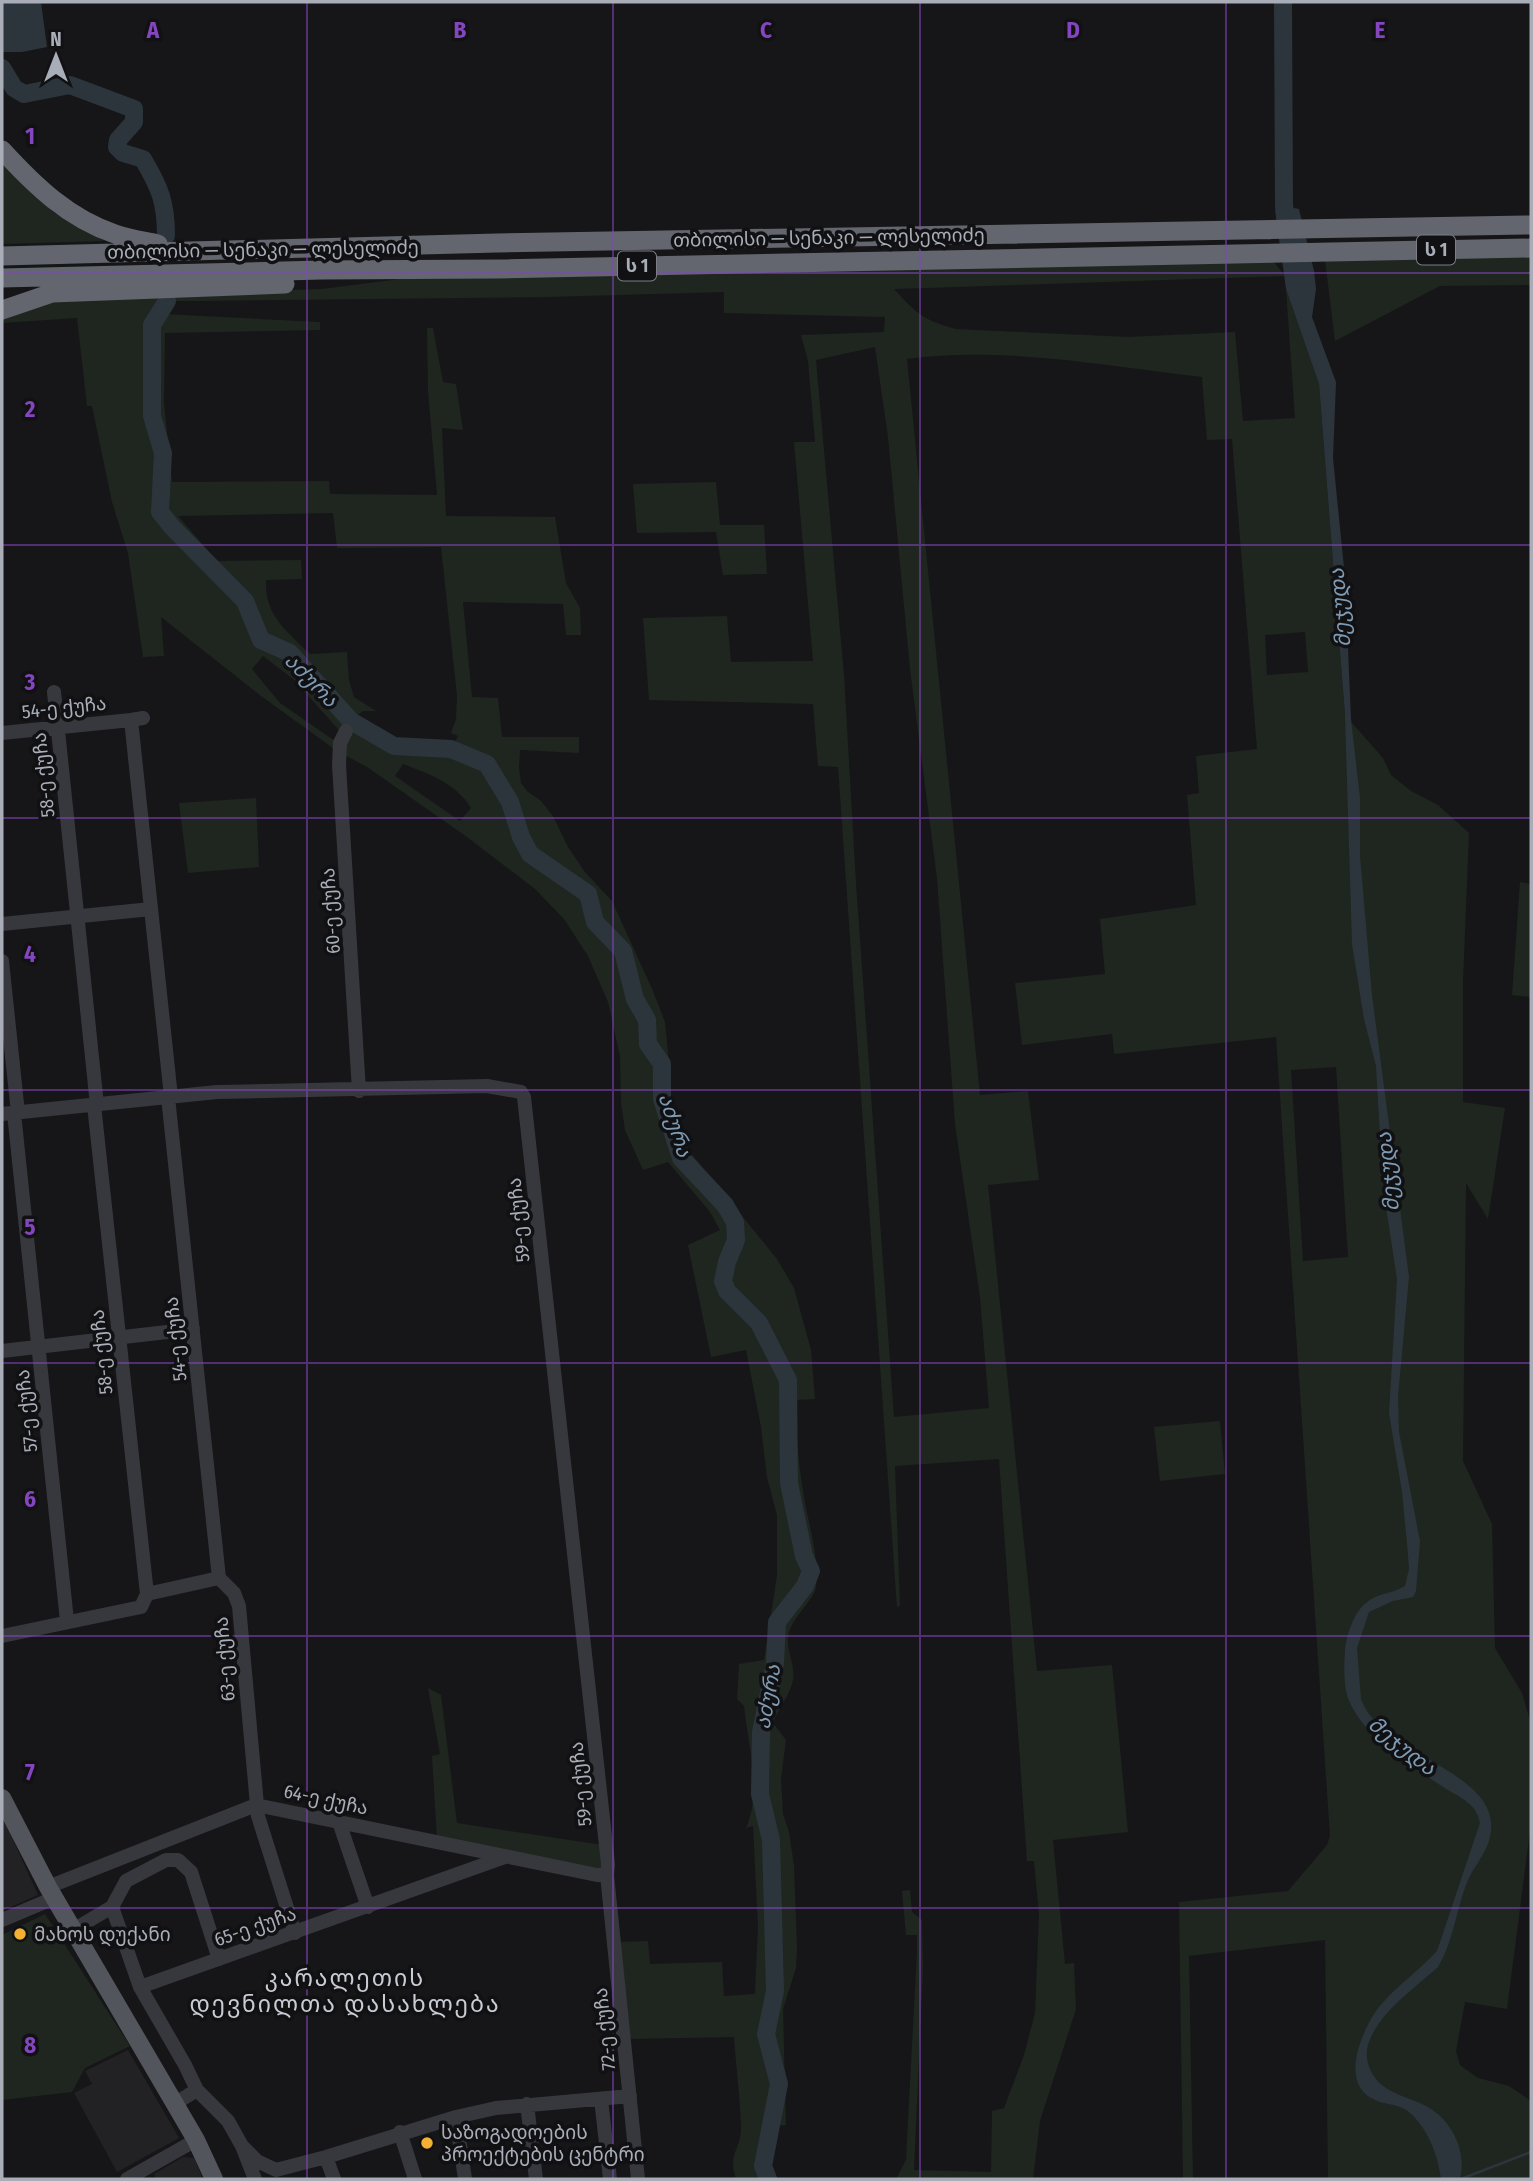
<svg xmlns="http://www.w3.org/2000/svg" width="1533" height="2181" viewBox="0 0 1533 2181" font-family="'Fira Sans Condensed','Noto Sans Georgian',sans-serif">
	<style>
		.built { fill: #222225 }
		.green { fill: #1e261f; fill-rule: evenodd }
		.water { fill: #2c353c }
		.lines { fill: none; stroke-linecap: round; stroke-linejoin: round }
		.stream { stroke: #2c353c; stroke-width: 2.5 }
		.river { stroke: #2c353c; stroke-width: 18 }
		.minor { stroke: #37383d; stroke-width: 14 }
		.major { stroke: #53555c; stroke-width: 18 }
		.highway { stroke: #63666e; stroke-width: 19 }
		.grid { fill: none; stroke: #8446be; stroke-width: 2; stroke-opacity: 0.55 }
		.poi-dot { fill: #f2b134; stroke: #111113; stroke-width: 2.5 }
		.labels { text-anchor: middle; stroke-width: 7; stroke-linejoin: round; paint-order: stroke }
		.shield { fill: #111113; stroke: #7b7e86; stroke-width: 2 }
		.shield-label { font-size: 18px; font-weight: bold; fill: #a8adb8 }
		.street-label { font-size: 19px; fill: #a8adb8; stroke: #111113 }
		.poi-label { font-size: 19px; fill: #a8adb8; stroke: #111113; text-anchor: start }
		.water-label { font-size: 21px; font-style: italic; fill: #7f9bb3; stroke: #111113 }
		.quarter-label { font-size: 23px; letter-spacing: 2px; fill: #c9ccd4; stroke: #111113 }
		.grid-label { font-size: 23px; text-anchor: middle; font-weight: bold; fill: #8446be; stroke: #111113; stroke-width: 7; stroke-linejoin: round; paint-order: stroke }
	</style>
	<rect width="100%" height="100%" fill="#161618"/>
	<path class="built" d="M2 1815 38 1895 2 1911Z
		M128 2050 179 2138 117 2172 74 2093 92 2084 85 2071Z
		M183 2157 194 2158 203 2179H156L154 2174Z"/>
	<path class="green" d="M2 158 53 212 104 241 2 244Z
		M1531 248V285L1440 286 1335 341 1324 252Z
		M1274 262 1285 276 894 289C917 314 923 320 956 329L1128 337 1235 332 1243 421 1295 418 1286 289 1319 384 1345 715 1383 758 1391 775 1411 791 1438 805 1469 833 1463 981V1102L1505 1108 1488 1219 1466 1183 1463 1461 1492 1524 1495 1648 1522 1693 1531 1724V1823L1507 2009 1465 2002 1456 2051 1460 2065 1478 2078 1509 2086 1531 2101V2179H1328L1325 1940 1189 1956 1193 2179H1183L1179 1902 1288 1891 1327 1845 1330 1836 1276 1037 1114 1054 1112 1034 1022 1045 1015 983 1105 974 1100 919 1196 905 1187 795 1199 793 1196 756 1257 749 1232 439 1207 440 1202 377C1105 366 1004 346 907 359L980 1095 1028 1091 1039 1180 988 1185 1037 1671 1112 1665 1128 1832 1053 1840 1065 1964 1074 1963 1076 2009 1040 2121 1033 2179H896L906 2160 917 1951V1935H906L902 1891 910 1890 912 1912 922 1920 923 1968 914 2170 991 2172 992 2111 1004 2108 1024 2055 1035 2013 1039 1914 1034 1861H1027L999 1459 895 1466 900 1606 897 1607 838 767 818 766 813 704 649 700 643 618 727 616 731 662 813 661 794 442H815L808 361 801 335 884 332 885 317 724 313V292L549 297 192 301H169V294L321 289 424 276ZM875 347 888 437 910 669 937 878 955 1124 980 1297 989 1408 894 1417 856 883 844 675 816 360ZM1305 632 1308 672 1267 675 1265 635ZM1336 1067 1348 1257 1303 1261 1291 1070Z
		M166 294 165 300 151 326 150 417 159 453 156 495 158 514 242 604 258 642 290 657 350 723 341 735 338 729 293 679 263 656 252 669 280 703 338 743 337 751 261 696 161 617 164 656 143 657 128 553 112 502 92 406H87L77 318 2 323V317L59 298Z
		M163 314 320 322V330L165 333 164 403 172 482 329 481 330 494 437 495 428 391 427 328H433L443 382 456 384 463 430 442 428 446 516 555 517 566 583 580 608 581 635H566L563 604 463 602 472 697 498 698 502 737H579V753L520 750 519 768 521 783 527 791 541 801 553 816 568 847 585 872 612 901 653 991 665 1022 669 1063 668 1091 673 1118 690 1152 777 1259 794 1288 811 1350 815 1399 794 1400C796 1430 798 1461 803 1491 807 1519 820 1558 816 1587 815 1598 794 1616 789 1632 784 1648 796 1663 793 1680 790 1696 778 1708 773 1723L786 1740 781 1779 783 1814 789 1832 794 1866 797 1948 796 1968 783 2009 786 2125 770 2127 763 2166 768 2179H736C727 2153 742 2149 741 2126 740 2096 736 2066 734 2037L627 2039 616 1942 648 1941 650 1964 722 1962 724 1996 755 1994 758 1926 753 1826 746 1828C762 1793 748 1743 744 1706L737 1699 739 1664 764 1660 777 1575V1515L767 1477 761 1427 746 1350 711 1357 688 1245 720 1230 710 1212 668 1162 643 1170 625 1130 621 1103 620 1056 608 1002 588 956 564 919 535 889 467 837 367 767 343 754 342 744 355 724 394 746 451 749 458 736 451 733 456 719 457 696 441 547 337 548 333 513 178 516 217 561 301 560 302 579 266 580C264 615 287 631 310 654L347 652 349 680 354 697 376 711H363L352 720 293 650 263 638 246 596 164 512 165 452 156 417 155 326ZM403 764C429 774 456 783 471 808L460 821 395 776Z
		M716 482 720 525H764L767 574 723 575 716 532 637 533 633 484Z
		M256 798 259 867 188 873 179 803Z
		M1520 882 1531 884V997L1512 995Z
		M1220 1421 1225 1474 1160 1481 1154 1427Z
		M428 1688 441 1695 457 1823 603 1845 604 1857 599 1871 437 1839 432 1756 440 1754Z
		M45 1914 130 2046 85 2068 72 2092 2 2100V1935Z"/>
	<path class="water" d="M2 2H41L47 47 22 52H2Z
		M1284 206 1299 209 1314 271 1316 289 1312 317 1336 382 1333 458 1345 578 1351 719 1360 798V856L1372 995 1409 1277 1398 1396 1399 1432 1420 1541 1416 1591 1413 1597 1393 1601 1369 1612 1357 1648 1361 1699C1381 1757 1505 1771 1490 1837 1486 1855 1472 1868 1466 1885 1456 1912 1453 1942 1438 1967 1416 1987 1384 2009 1371 2037 1362 2054 1368 2073 1382 2085 1394 2095 1413 2099 1426 2106 1452 2120 1467 2151 1460 2179H1441C1438 2155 1428 2129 1410 2113 1401 2104 1386 2105 1375 2100 1338 2085 1362 2029 1379 2007 1396 1986 1419 1971 1437 1951L1480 1823C1477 1802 1456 1796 1440 1785 1408 1764 1367 1739 1350 1703 1343 1688 1344 1667 1345 1651 1346 1636 1354 1612 1366 1603 1377 1593 1392 1594 1405 1586L1409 1569 1407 1543 1402 1492 1389 1413 1397 1279 1383 1187 1376 1066 1364 1019 1352 944 1345 715 1319 384 1286 289 1275 210Z"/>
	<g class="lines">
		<path class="stream" d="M1461 2179 1531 2152"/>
		<path class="river" d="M1283 2 1284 206 1288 229
			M2 68 14 88 24 94 70 85 134 109V122L118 140 117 147 123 153 143 159C160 188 166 202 166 236
			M167 301 152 325V416L163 453 160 512 172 527 245 601 261 640 290 653 351 721 394 746 451 749 487 764 510 802 521 837 530 854 588 894 595 922 623 951 635 999 647 1020 648 1044 662 1064V1099L681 1158 725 1205 735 1222 736 1240 727 1262 723 1281 727 1291 759 1323 788 1380 789 1483 804 1556 811 1571 805 1586 777 1622 775 1663 761 1732 760 1794 771 1840 775 1991 766 2034 779 2084 763 2166 768 2179"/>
		<path class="minor" d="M54 692 97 1105
			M143 718 131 720 171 1097
			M346 731 340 743 339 765 359 1091
			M2 733 131 720
			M2 924 151 909
			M2 961 18 1113
			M168 1097 219 1578
			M94 1105 147 1594
			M14 1113 67 1621
			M2 1114 217 1092 487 1086 521 1092 524 1097 608 1864 607 1875 638 2179
			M2 1351 193 1329
			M219 1578 234 1593 239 1606 258 1816 295 1933
			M147 1594 219 1578
			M2 1636 141 1607 147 1594
			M339 1822 368 1907
			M48 1887 256 1805 597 1875H607
			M112 1907 140 1987 185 2065 197 2090 228 2121 242 2146 255 2179
			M112 1907 126 1881 166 1860H178L191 1872 219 1959
			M2 1920 54 1898
			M73 1930 112 1907
			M140 1987 505 1857
			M601 2099 610 2179
			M174 2104 197 2090
			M527 2104 536 2179
			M456 2117 465 2179
			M400 2132 415 2179
			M242 2146 257 2161 276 2170 326 2157 456 2117 496 2108 630 2096
			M326 2157 334 2179
			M127 2179 196 2140"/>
		<path class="major" d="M2 1798 48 1887 196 2140 214 2179"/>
		<path class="highway" d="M2 150C35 186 68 218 115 234 129 239 144 241 158 244
			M2 256 497 243 1531 225
			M2 278 322 270 497 269 1531 248
			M2 310 52 293 285 284"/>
	</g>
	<path class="grid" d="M307 2V2179M613 2V2179M920 2V2179M1226 2V2179M2 273H1531M2 545H1531M2 818H1531M2 1090H1531M2 1363H1531M2 1636H1531M2 1908H1531"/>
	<g class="poi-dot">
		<circle cx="20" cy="1934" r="7"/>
		<circle cx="427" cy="2143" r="7"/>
	</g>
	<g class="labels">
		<g class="shield">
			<rect x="1417" y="235.5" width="38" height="29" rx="5"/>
			<rect x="618" y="251.5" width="38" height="29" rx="5"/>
		</g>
		<g class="shield-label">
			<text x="1436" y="256">ს 1</text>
			<text x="637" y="272">ს 1</text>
		</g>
		<g class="street-label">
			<text transform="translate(829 237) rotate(-1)" y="7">თბილისი — სენაკი — ლესელიძე</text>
			<text transform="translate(263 249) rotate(-1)" y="7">თბილისი — სენაკი — ლესელიძე</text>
			<text transform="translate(64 707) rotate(-6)" y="7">54-ე ქუჩა</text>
			<text transform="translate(43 775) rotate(-96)" y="7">58-ე ქუჩა</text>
			<text transform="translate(330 911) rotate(-94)" y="7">60-ე ქუჩა</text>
			<text transform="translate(518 1220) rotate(-96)" y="7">59-ე ქუჩა</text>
			<text transform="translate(175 1339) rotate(-96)" y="7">54-ე ქუჩა</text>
			<text transform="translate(101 1352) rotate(-96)" y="7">58-ე ქუჩა</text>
			<text transform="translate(26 1411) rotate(-96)" y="7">57-ე ქუჩა</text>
			<text transform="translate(224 1659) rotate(-95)" y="7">63-ე ქუჩა</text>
			<text transform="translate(580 1784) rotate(-96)" y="7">59-ე ქუჩა</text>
			<text transform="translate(326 1799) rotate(12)" y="7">64-ე ქუჩა</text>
			<text transform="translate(255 1926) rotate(-19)" y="7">65-ე ქუჩა</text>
			<text transform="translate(604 2029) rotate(-96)" y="7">72-ე ქუჩა</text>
		</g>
		<g class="poi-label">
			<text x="34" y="1941">მახოს დუქანი</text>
			<text x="441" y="2139">საზოგადოების<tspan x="441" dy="22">პროექტების ცენტრი</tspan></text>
		</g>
		<g class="water-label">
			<text transform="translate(1340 608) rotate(-95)" y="7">მეჯუდა</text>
			<text transform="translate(311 680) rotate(46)" y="7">აძურა</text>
			<text transform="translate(675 1125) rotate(72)" y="7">აძურა</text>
			<text transform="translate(1388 1172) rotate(-96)" y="7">მეჯუდა</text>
			<text transform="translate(768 1697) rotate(-80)" y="7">აძურა</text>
			<text transform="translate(1402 1746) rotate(39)" y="7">მეჯუდა</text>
		</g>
		<g class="quarter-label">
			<text x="345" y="1986">კარალეთის<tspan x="345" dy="26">დევნილთა დასახლება</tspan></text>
		</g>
	</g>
	<g class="grid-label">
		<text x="153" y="38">A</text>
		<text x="460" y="38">B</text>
		<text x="766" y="38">C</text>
		<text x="1073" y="38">D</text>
		<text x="1380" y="38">E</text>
		<text x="30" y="144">1</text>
		<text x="30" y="417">2</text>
		<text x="30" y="690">3</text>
		<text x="30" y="962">4</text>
		<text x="30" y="1235">5</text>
		<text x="30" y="1507">6</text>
		<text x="30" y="1780">7</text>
		<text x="30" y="2053">8</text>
	</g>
	<rect width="1533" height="2181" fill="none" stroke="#a8adb8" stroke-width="7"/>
	<g transform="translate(56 56)" stroke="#111113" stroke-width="5" paint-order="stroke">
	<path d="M0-5L12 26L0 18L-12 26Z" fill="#a8adb8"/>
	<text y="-10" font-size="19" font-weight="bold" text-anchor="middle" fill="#a8adb8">N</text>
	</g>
</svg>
